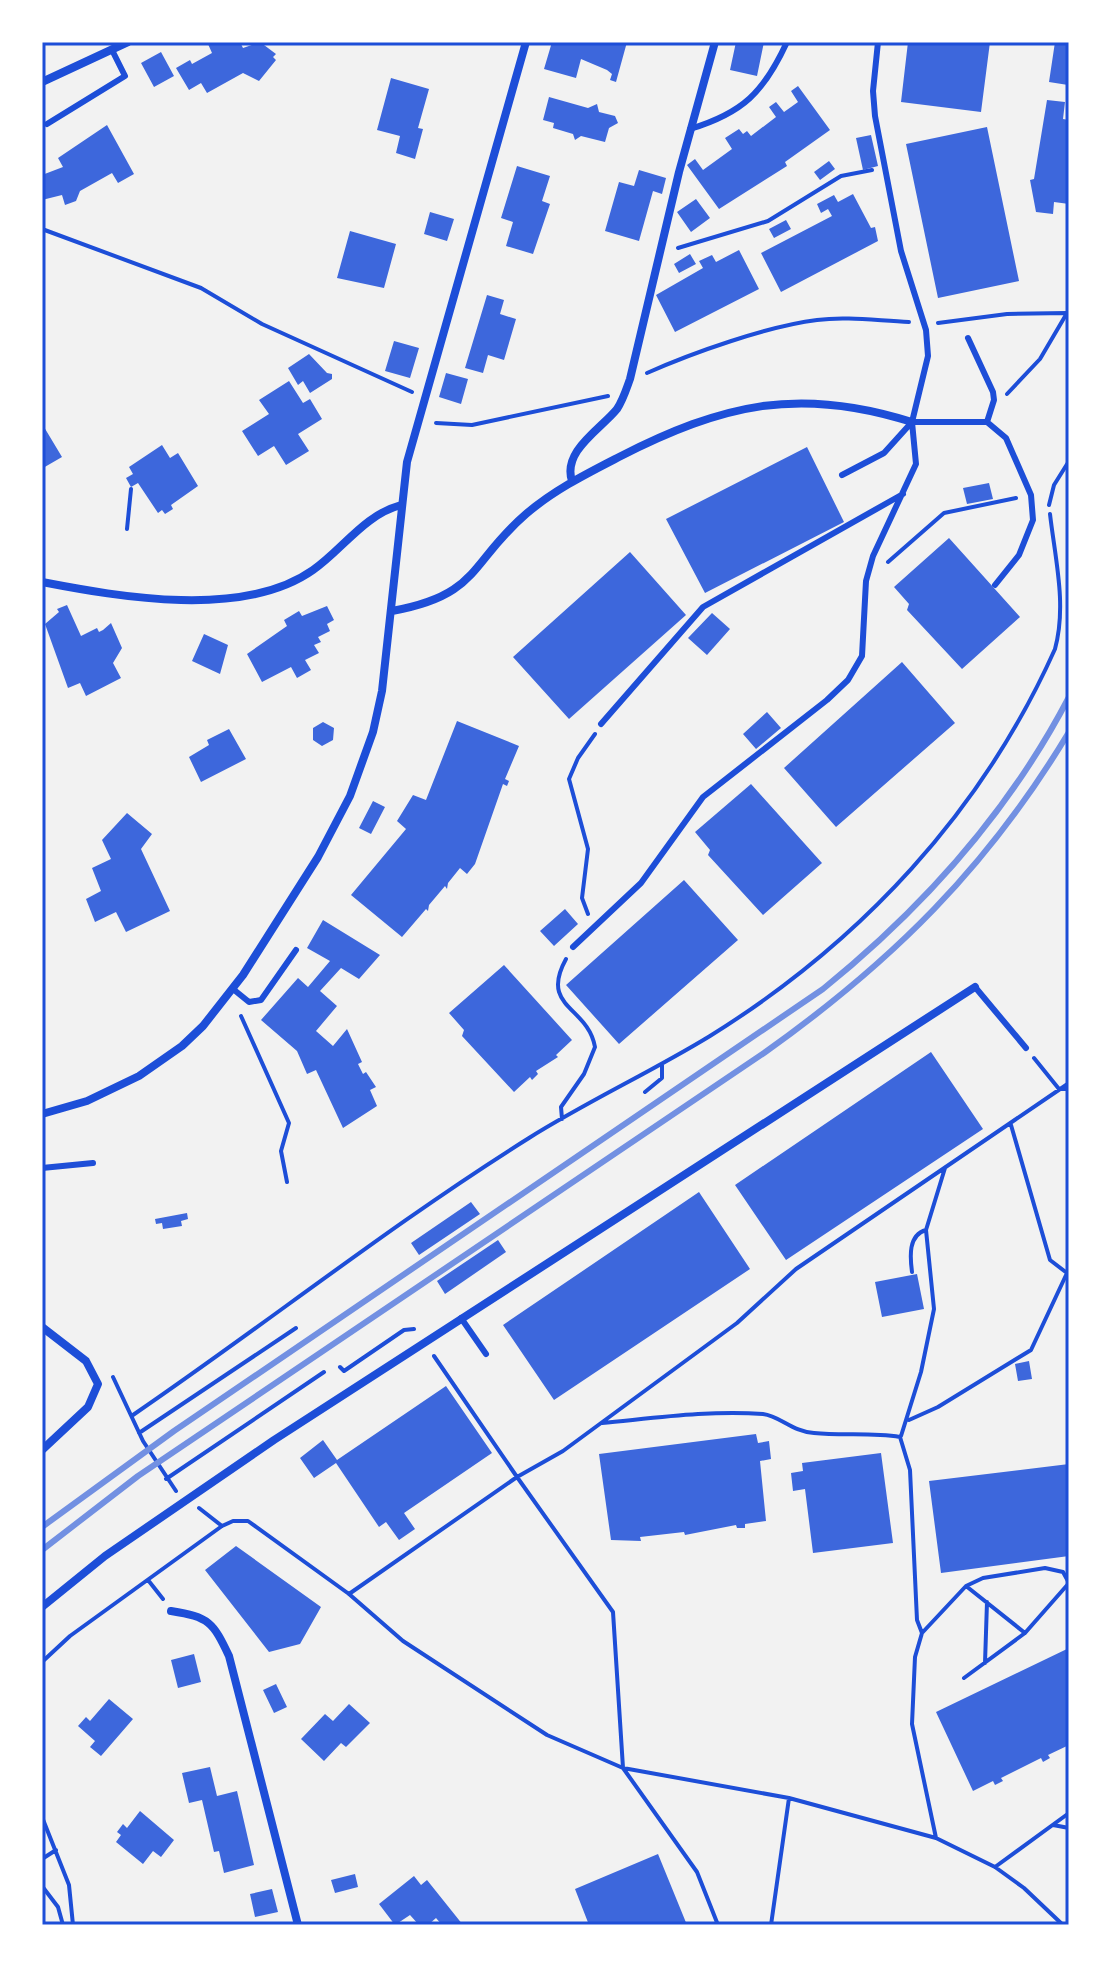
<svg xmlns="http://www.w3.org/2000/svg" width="1111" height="1967" viewBox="0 0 1111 1967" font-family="Barlow,sans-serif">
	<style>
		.building { fill: #3d67dc }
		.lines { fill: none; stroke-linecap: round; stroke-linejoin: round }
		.path { stroke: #1d4ed8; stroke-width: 4 }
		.service { stroke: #1d4ed8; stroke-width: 6 }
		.minor { stroke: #1d4ed8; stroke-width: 8 }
		.rail { stroke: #7290e2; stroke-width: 6 }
		.neatline { fill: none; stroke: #1d4ed8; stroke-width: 3 }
	</style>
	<rect width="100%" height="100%" fill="#f2f2f2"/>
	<path class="building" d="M213 42H240L243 48 260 42 276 54 273 57 276 60 259 81 243 73 207 93 201 83 189 90 176 68 190 60 192 64 212 53 208 44Z
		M552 42H627L616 82 610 80 612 74 607 70 581 59 576 78 544 69Z
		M736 42H764L757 76 730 70Z
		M908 42H990L981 112 901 102Z
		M1055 42H1069L1068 85 1049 82Z
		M161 52 174 76 154 87 141 63Z
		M391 78 429 89 418 128 423 129 415 159 396 153 400 136 377 130Z
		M798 86 830 130 785 162 787 166 719 209 687 165 695 159 703 170 732 149 725 138 739 129 743 134 747 131 751 136 776 117 769 107 776 102 784 112 798 102 791 91Z
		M549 97 588 108 597 104 599 112 615 116 618 123 609 128 605 142 581 136 575 140 573 134 553 128 554 123 543 120Z
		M1047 100 1065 102 1063 119 1069 120V204L1054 202 1053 214 1036 212 1030 180 1034 179Z
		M107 125 134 174 118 183 112 173 80 191 76 201 65 205 62 195 42 200V175L63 167 58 158Z
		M987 127 1019 281 938 298 906 144Z
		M871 135 878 166 863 170 856 138Z
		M829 161 835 169 820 180 814 172Z
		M517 166 550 176 542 201 550 204 533 254 506 246 513 222 501 218Z
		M639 170 666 178 662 194 653 191 639 241 605 231 619 182 634 186Z
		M853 194 871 228 875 227 878 241 781 292 761 253 832 216 828 209 821 213 817 204 834 195 838 202Z
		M696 199 710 218 691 232 677 212Z
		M430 212 454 219 447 241 424 234Z
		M786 220 791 229 774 238 769 229Z
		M350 231 396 244 384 288 337 278Z
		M739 250 759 289 675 332 656 295 703 268 699 261 712 255 716 262Z
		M690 254 696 264 679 273 674 264Z
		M487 295 504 300 500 314 516 319 504 360 488 355 483 373 465 368Z
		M394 341 419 348 410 378 385 371Z
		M309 354 327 373 332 374V379L310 393 303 381 298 385 288 368Z
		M446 373 468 379 461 404 439 397Z
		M289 381 303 403 310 399 322 419 298 434 309 451 286 465 274 446 258 456 242 431 269 414 259 400Z
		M44 427 62 457 43 468 42 428Z
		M162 445 170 458 178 453 198 486 171 505 173 509 165 514 162 510 158 513 138 483 131 487 126 478 133 474 129 467Z
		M807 447 844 522 705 593 666 519Z
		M989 483 993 499 967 504 963 488Z
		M949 538 1020 617 962 669 907 610 909 604 894 587Z
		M630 552 686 615 569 719 513 657Z
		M67 605 81 636 97 628 99 632 103 630 111 623 122 648 113 663 121 678 86 696 80 683 68 688 45 624 59 612 57 609Z
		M327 606 334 620 327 624 330 631 318 637 321 642 314 645 319 653 305 660 311 670 297 678 291 667 262 682 247 654 287 626 284 620 299 611 302 616Z
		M712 613 730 629 707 655 688 638Z
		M204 634 228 645 220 674 192 661Z
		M902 662 955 723 836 827 784 768Z
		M767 712 781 728 756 749 743 734Z
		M457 721 519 746 505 779 509 781 507 786 503 784 475 864 467 874 460 868 448 883 447 889 445 886 429 905 428 911 426 909 402 937 351 895 406 829 397 821 413 795 426 800Z
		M323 722 334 728 333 740 322 746 313 740V728Z
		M229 729 246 759 201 782 189 757 209 745 207 740Z
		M751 784 822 863 763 915 708 855 710 850 695 832Z
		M373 801 385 807 371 834 359 828Z
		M127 813 152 834 141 849 170 911 126 932 116 912 95 922 86 899 101 891 92 868 111 859 102 840Z
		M684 880 738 940 619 1044 566 985Z
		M565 909 578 924 554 946 540 931Z
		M323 920 380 955 359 979 341 968 320 991 337 1006 316 1031 333 1046 347 1029 362 1062 358 1064 363 1074 366 1072 376 1087 370 1090 377 1106 343 1128 316 1070 307 1074 297 1051 261 1020 298 978 308 987 330 961 307 948Z
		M504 965 572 1040 556 1055 558 1057 536 1071 538 1074 532 1080 530 1077 514 1092 462 1036 464 1030 449 1013Z
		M931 1052 983 1129 786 1260 735 1185Z
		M699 1192 750 1269 554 1400 503 1325Z
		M471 1202 480 1214 419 1255 411 1243Z
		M187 1213 188 1219 181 1221 182 1226 163 1229 162 1223 156 1224 155 1219Z
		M498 1240 506 1252 445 1294 437 1281Z
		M917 1274 924 1309 882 1317 875 1282Z
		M1029 1361 1032 1379 1018 1381 1015 1364Z
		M446 1386 492 1453 404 1513 415 1529 399 1540 386 1522 379 1527 336 1463 314 1478 300 1458 323 1440 337 1460Z
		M756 1434 758 1443 769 1441 771 1459 760 1461 766 1521 745 1524V1528H737L736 1525 685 1535 684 1532 640 1537 641 1541 611 1540 599 1454Z
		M881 1453 893 1543 813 1553 805 1489 793 1491 791 1473 803 1471 802 1463Z
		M1069 1464V1556L941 1573 929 1481Z
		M236 1546 321 1607 300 1644 269 1652 205 1570Z
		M1069 1648V1745L1048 1755 1050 1758 1043 1762 1041 1758 1001 1778 1003 1781 995 1785 993 1781 973 1791 936 1712Z
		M194 1654 201 1682 178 1688 171 1660Z
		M276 1684 287 1707 274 1713 263 1690Z
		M109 1699 133 1719 101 1756 90 1747 95 1741 78 1726 86 1717 90 1721Z
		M349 1704 370 1723 346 1747 341 1743 324 1761 301 1739 325 1714 333 1721Z
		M210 1767 217 1796 237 1791 254 1865 224 1873 219 1851 214 1852 202 1800 189 1803 182 1773Z
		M140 1811 174 1840 161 1857 153 1851 143 1864 116 1842 121 1835 117 1832 123 1824 127 1828Z
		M658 1854 687 1925H589L575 1889Z
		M355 1874 358 1887 335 1893 331 1880Z
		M414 1876 421 1885 427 1880 463 1925H442L436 1918 428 1925H419L410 1915 395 1925 379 1904Z
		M272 1889 278 1912 255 1917 250 1894Z"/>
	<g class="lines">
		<path class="path" d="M42 229 201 288 262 324 412 392
			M678 248 768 221 841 176 872 170
			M938 323 1007 314 1067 313 1040 359 1007 394
			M647 373C692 353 768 326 817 320 847 316 879 321 909 322
			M436 423 472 425 608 396
			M1049 505 1054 485 1069 461
			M127 529 131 489
			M888 562 944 513 1016 498
			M588 914 582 898 588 849 569 779 578 758 595 734
			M241 1016 289 1123 281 1151 287 1182
			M1034 1058 1059 1089H1069
			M645 1092 662 1078V1065
			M562 1119 561 1107 584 1074 595 1047C588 1006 539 1008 566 959
			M1011 1125 1050 1260 1067 1273
			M912 1272C910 1257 908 1235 926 1230
			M434 1356 517 1477 563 1451 737 1323 796 1269 1069 1083
			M340 1367 344 1371 404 1330 414 1329
			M113 1377 143 1441 176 1491
			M133 1415C266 1324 393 1223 529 1138 588 1101 651 1072 710 1036 861 942 982 812 1055 649 1067 605 1055 558 1050 514
			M909 1420 938 1407 1031 1350 1067 1273
			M602 1423C655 1418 710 1410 763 1414 780 1416 793 1432 814 1433 843 1436 871 1432 900 1437L910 1470 917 1620 922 1633
			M139 1433 296 1328
			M901 1436 921 1372 934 1309 926 1230 945 1168
			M166 1479 324 1372
			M199 1508 222 1526
			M148 1580 163 1599
			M966 1586 1025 1633
			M349 1594 517 1477 613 1612 623 1768 697 1872 718 1925
			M42 1662 70 1636 222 1526 233 1521H248L349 1594 403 1641 547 1735 623 1768 789 1798 936 1838 995 1867 1024 1888 1063 1925
			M985 1663 987 1602
			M42 1817 69 1885 73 1925
			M1053 1825 1069 1828
			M936 1838 912 1724 915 1657 922 1633 966 1586 983 1578 1045 1568 1063 1572 1069 1583 1025 1633 964 1678
			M42 1859 56 1850
			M995 1867 1069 1813
			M42 1886 58 1907 63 1925
			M771 1925 789 1798"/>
		<path class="service" d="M47 124 125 76 112 50
			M690 129C743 113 764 92 787 42
			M968 338 993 392 994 400 987 422
			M987 422 1006 438 1031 495 1033 520 1019 555 995 585
			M842 475 884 453 912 422H987
			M601 724 703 607 903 494
			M573 947 641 883 703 797 827 700 848 680 862 656 866 581 873 556 916 464 912 422 928 356 926 330 901 251 875 116 873 91 878 42
			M975 987 1026 1048
			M233 989 249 1002 261 1000 296 950
			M42 1168 93 1163
			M461 1318 486 1354"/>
		<path class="minor" d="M42 82 128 42
			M572 481C562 451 601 429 617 409 623 400 626 390 630 379L679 172 715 42
			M42 582C120 597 244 619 313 570 343 549 364 515 401 505
			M392 611C480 595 469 563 526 514 554 490 586 474 619 457 723 404 799 386 912 422
			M42 1114 87 1101 139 1076 182 1046 203 1026 243 975 318 857 350 796 373 732 382 691 407 462 526 42
			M42 1327 86 1361 98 1384 88 1407 42 1450
			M42 1607 105 1556 274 1440 975 987
			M171 1611C209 1617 213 1622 229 1656L298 1925"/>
		<path class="rail" d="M42 1527 174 1431 823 989C923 908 1009 812 1069 697
			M42 1550 138 1476 764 1053C892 962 988 867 1069 732"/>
	</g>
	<rect width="1111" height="1967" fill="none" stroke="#ffffff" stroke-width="88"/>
	<rect x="44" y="44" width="1023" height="1879" class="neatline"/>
</svg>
